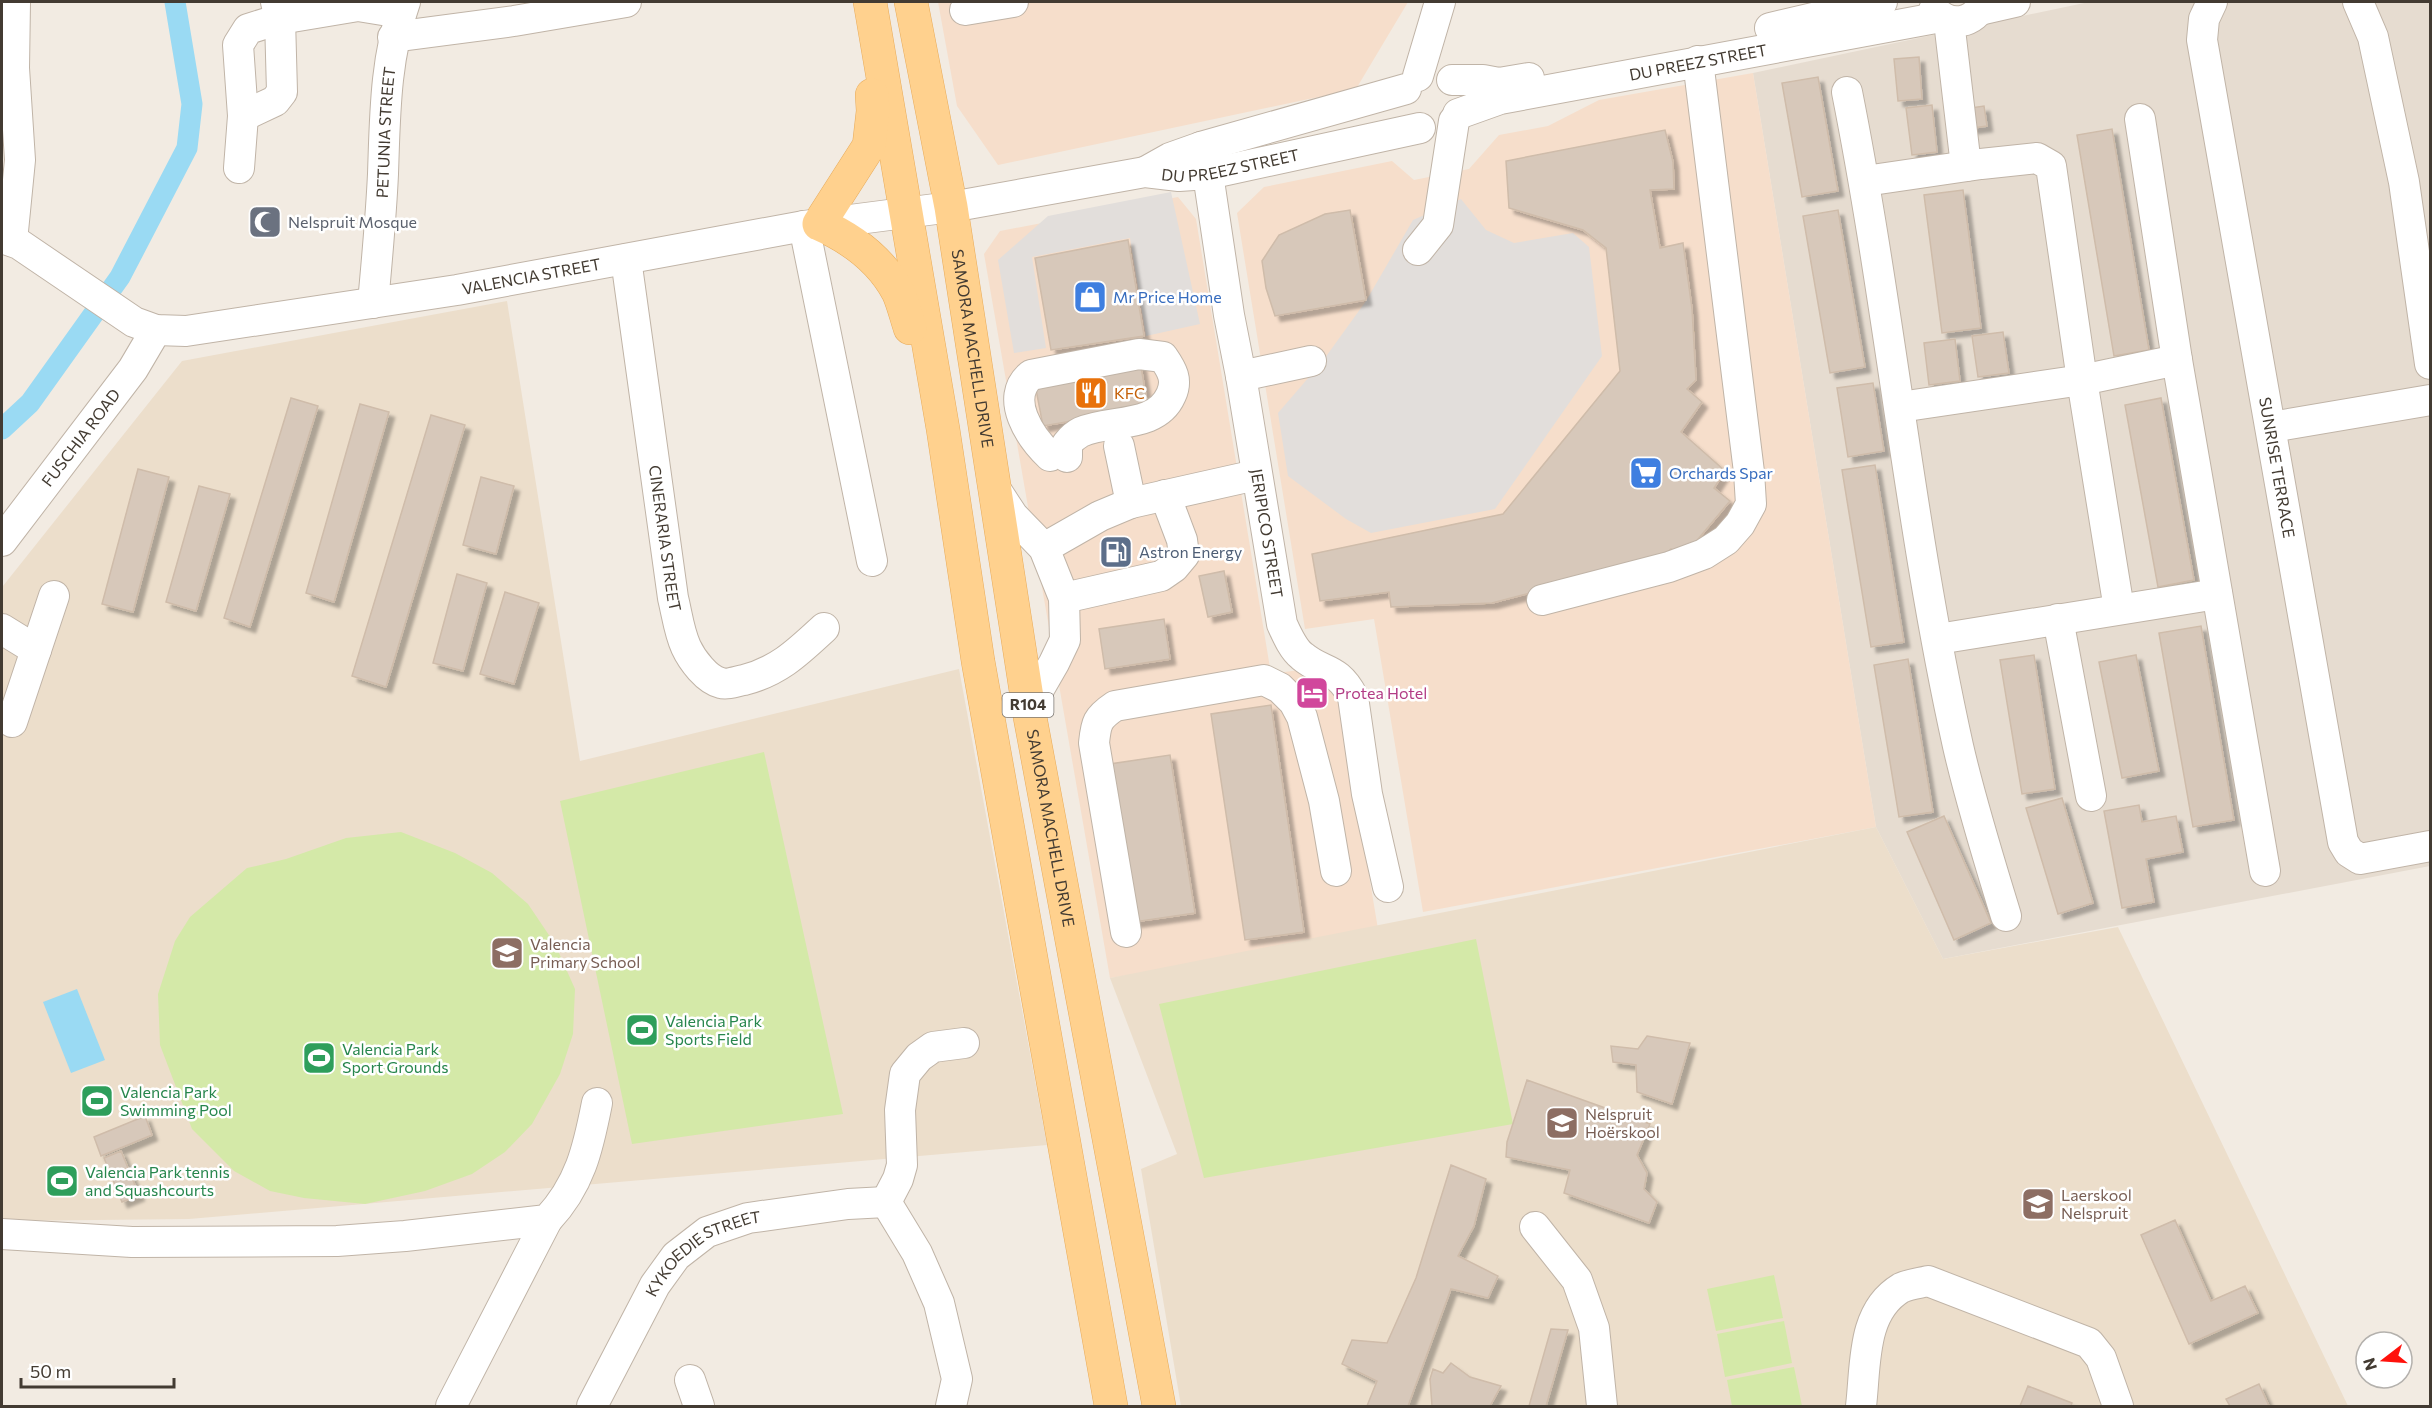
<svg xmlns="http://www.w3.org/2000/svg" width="2432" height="1408" viewBox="0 0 2432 1408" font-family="Commissioner,sans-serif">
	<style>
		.residential { fill: #e6dcd0 }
		.commercial { fill: #f6decb }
		.education { fill: #ecdecb }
		.green { fill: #d4e9a8 }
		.parking { fill: #e2dedb }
		.water { fill: #9adaf3 }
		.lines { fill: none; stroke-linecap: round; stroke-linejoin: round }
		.canal { stroke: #9adaf3; stroke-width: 21 }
		.building { fill: #d7c8ba; stroke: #cfbcaa; stroke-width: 1.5; filter: url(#shadow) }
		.minor-casing { stroke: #c0b4a7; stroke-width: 32 }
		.major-casing { stroke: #e8ab5a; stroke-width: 34 }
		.minor { stroke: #fff; stroke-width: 30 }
		.major { stroke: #ffd18e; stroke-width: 33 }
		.labels { text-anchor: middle; stroke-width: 5; stroke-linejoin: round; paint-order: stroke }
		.shield { fill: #fff; stroke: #7b7670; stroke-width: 1.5 }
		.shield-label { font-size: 15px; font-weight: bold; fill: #433b32 }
		.street-label { font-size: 16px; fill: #433b32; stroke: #fff }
		.worship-label { font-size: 16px; fill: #5b616d; stroke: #fff; text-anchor: start }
		.shop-label { font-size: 16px; fill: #366cbe; stroke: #fff; text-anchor: start }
		.food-label { font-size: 16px; fill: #c56008; stroke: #fff; text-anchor: start }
		.service-label { font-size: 16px; fill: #4e5e75; stroke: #fff; text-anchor: start }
		.hotel-label { font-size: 16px; fill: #b23c85; stroke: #fff; text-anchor: start }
		.education-label { font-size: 16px; fill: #785e54; stroke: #fff; text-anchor: start }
		.leisure-label { font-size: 16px; fill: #27864d; stroke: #fff; text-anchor: start }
	</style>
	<defs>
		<filter id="shadow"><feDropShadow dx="5.5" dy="5.5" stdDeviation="1.5" flood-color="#0004"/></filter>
	</defs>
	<rect width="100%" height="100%" fill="#f2ebe2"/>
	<path class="residential" d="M2089 2H2430V866L1943 959 1876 827 1753 73Z"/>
	<path class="commercial" d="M938 2H1408L1356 89 998 165 957 106Z
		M1753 73 1876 827 1423 912 1374 619 1305 629 1237 213 1264 187 1392 161 1414 180 1469 169 1499 135 1548 126 1599 100Z
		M1178 197 1196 219 1271 674 1299 670 1339 695 1379 935 1110 978 984 254 1000 231Z"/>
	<path class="education" d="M507 301 580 761 959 669 1047 1145 189 1219 2 1221 3 586 182 361Z
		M1876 827 1943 959 2118 927 2348 1406H1181L1141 1169 1177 1154 1110 978Z"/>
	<path class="green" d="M764 752 843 1114 632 1144 560 801Z
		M401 832 455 853 492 873 528 904 555 944 575 989 573 1034 560 1074 532 1124 505 1152 472 1174 425 1191 365 1204 304 1198 270 1191 234 1171 192 1129 160 1045 158 994 175 941 190 917 247 868 286 859 346 838Z
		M1476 939 1513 1124 1204 1178 1159 1004Z
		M1774 1275 1783 1318 1716 1331 1707 1289Z
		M1784 1321 1792 1363 1725 1377 1717 1334Z
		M1794 1367 1802 1406H1732L1727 1380Z"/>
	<path class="parking" d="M1171 192 1200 324 1146 336 1130 238 1032 257 1046 348 1014 353 998 260 1048 216Z
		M1461 199 1486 230 1514 243 1573 233 1589 247 1602 356 1495 509 1371 533 1346 519 1288 476 1278 413 1322 362 1366 301 1413 220Z"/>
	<path class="water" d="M77 989 105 1060 71 1073 43 1002Z"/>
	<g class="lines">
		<path class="canal" d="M2 429 30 403 120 277 187 148 192 104 175 2"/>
	</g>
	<path class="building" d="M1919 57 1922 99 1898 101 1894 59Z
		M1818 77 1838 191 1802 197 1782 83Z
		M1932 105 1937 152 1912 155 1906 108Z
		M1984 106 1987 126 1952 131 1950 111Z
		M2112 129 2149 350 2114 356 2077 135Z
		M1665 130 1673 162 1674 189 1650 190 1660 248 1683 243 1692 309 1696 380 1687 389 1702 402 1681 432 1725 471 1714 488 1730 501 1683 557 1671 549 1660 559 1492 603 1391 607 1389 592 1320 601 1312 554 1503 514 1620 371 1606 248 1583 230 1509 208 1506 161Z
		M1963 190 1981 328 1942 333 1924 195Z
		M1350 210 1366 300 1275 316 1266 288 1262 261 1279 235 1325 214Z
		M1838 210 1865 367 1830 373 1803 216Z
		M1128 240 1144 336 1051 350 1035 258Z
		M2003 332 2009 373 1978 377 1972 336Z
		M1955 339 1960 381 1929 385 1924 343Z
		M1140 361 1148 408 1043 426 1034 379Z
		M1873 383 1884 451 1848 457 1837 388Z
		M291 398 318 406 250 627 224 618Z
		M2161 398 2194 580 2158 587 2125 405Z
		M360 404 389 412 334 602 306 593Z
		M431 415 465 425 386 687 352 676Z
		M1875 465 1904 642 1871 647 1842 470Z
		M138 469 169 477 133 612 102 604Z
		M481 477 514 486 496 554 463 545Z
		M199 486 230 494 196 611 166 602Z
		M1224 571 1232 612 1208 617 1199 576Z
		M457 574 487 583 463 671 433 663Z
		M505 592 539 603 514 684 480 674Z
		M1164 619 1170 659 1105 669 1099 629Z
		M2201 626 2234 820 2193 827 2159 633Z
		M2034 655 2055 789 2022 794 2000 660Z
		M2136 655 2159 771 2122 778 2099 662Z
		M1908 659 1933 812 1899 817 1874 665Z
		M1271 705 1304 932 1245 940 1211 714Z
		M1170 755 1195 913 1134 922 1110 764Z
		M2062 798 2093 903 2058 914 2026 808Z
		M2139 805 2142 822 2176 816 2183 852 2146 859 2154 902 2122 908 2104 811Z
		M1944 816 1991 923 1954 940 1907 832Z
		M1647 1036 1690 1043 1672 1104 1637 1092 1636 1065 1613 1062 1611 1046 1638 1049Z
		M1527 1080 1650 1124 1637 1155 1647 1173 1644 1189 1657 1202 1649 1223 1564 1193 1570 1170 1506 1157 1507 1142Z
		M145 1116 152 1135 101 1156 94 1137Z
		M121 1151 139 1195 122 1202 104 1158Z
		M1451 1165 1486 1179 1474 1226 1458 1256 1498 1276 1488 1298 1451 1289 1408 1406H1367L1377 1381 1342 1364 1352 1340 1387 1343 1416 1278Z
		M2175 1220 2211 1301 2245 1286 2258 1313 2189 1344 2141 1235Z
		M1551 1329 1568 1330 1546 1406H1529Z
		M1451 1363 1470 1377 1501 1386 1490 1406H1432L1430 1379 1433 1369 1443 1373Z
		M2259 1384 2269 1406H2230L2226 1399Z
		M2028 1386 2072 1403 2071 1406H2020Z"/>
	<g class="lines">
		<defs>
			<g id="minor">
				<path id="s1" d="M2212 2 2204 19 2202 40 2343 842 2349 852 2360 859 2430 846"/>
				<path d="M2358 2 2373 37 2404 182 2430 364"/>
				<path d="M965 10 1013 2"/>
				<path d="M1934 10C1950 28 1974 24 1984 2"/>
				<path d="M1980 10 2015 2"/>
				<path d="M1949 21 1966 166"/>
				<path d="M1770 28 1882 2"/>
				<path d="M393 37 514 21 626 2"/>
				<path d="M1418 76 1440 2"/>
				<path d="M1452 80H1483L1499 83 1529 78"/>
				<path d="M1847 92C1890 308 1910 530 1958 746 1971 803 1989 860 2006 916"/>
				<path id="s2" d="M1458 114 1500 99 1941 17"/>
				<path d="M243 116 275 101 282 92 280 19 276 2"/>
				<path d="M2140 119 2177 360 2265 871"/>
				<path id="s3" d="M1201 147 1208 174 1229 315 1241 376 1282 624C1287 635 1293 649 1302 656 1323 674 1337 666 1353 697L1367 794 1388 887"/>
				<path d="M239 168 243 116 238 45 248 29 280 19 358 6 401 13"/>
				<path d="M1145 172 1170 158 1201 147 1406 89"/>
				<path d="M1865 181 1981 164 2037 158 2051 166 2082 380 2119 609"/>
				<path d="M804 226 872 561"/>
				<path id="s4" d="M2 238 19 244 134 322 156 330 186 331 457 290 804 226 951 207 1145 172 1179 176 1208 174 1420 128"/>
				<path d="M12 241 20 160 14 68 15 2"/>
				<path d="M1418 250 1438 225 1454 121"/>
				<path id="s5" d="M626 259 673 598C677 614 679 632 686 647 692 660 707 680 721 683 727 685 738 681 744 680 779 671 798 652 824 628"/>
				<path id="s6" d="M373 303C377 260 381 217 383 174 385 115 385 58 405 2"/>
				<path d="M1241 376 1311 361"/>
				<path d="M1900 407 2082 380 2177 360"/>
				<path d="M2271 427 2430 400"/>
				<path d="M1119 446 1131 503"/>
				<path d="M1050 456C1031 438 1003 398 1031 375L1139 354 1163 357C1172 370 1178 380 1171 395 1156 429 1110 419 1081 432 1075 435 1071 439 1067 444V457"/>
				<path d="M994 487 1013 516 1044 548 1064 598 1065 640 1054 663 1039 689 1030 717"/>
				<path id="s7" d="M2 541 133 369 156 330"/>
				<path d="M1044 548 1100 516 1131 503 1256 475"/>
				<path d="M1064 598 1161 576 1174 567 1184 555 1182 540 1165 495"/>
				<path d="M1542 600 1669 567 1704 554 1726 540 1740 524 1751 504 1749 472 1698 61"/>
				<path d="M2058 619 2091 796"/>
				<path d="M2 629 36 650 12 722"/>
				<path d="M1938 639 2217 594"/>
				<path d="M36 650 54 596"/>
				<path d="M1126 932 1094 743C1096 723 1097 718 1115 706L1264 680 1280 688 1294 702 1302 717 1324 801 1336 871"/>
				<path d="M886 1202 917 1253 939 1303 957 1379 951 1406"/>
				<path d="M886 1202 898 1179 902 1165 900 1110 905 1074 919 1057 933 1047 964 1043"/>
				<path d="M1535 1227 1577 1280 1594 1328 1602 1406"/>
				<path d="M2 1234 132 1242 337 1241 405 1236 547 1220C580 1185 588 1149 597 1103"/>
				<path d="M690 1380 699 1406"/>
				<path d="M451 1406 547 1220"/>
				<path id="s8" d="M592 1406 655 1285 676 1256 707 1232 748 1218 848 1204 886 1202"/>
				<path d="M1861 1406C1866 1366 1861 1312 1901 1288 1909 1284 1920 1283 1928 1281L2089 1343 2101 1358 2118 1406"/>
			</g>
			<g id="major">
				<path d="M870 2 943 429 978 661 1111 1406"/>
				<path id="s9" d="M911 2 951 207 1030 717 1159 1406"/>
				<path d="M872 95 873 111 869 146 819 224C851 238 881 260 898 292 903 303 906 316 910 328"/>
			</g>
		</defs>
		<use href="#minor" class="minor-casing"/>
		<use href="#major" class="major-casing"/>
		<use href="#minor" class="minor"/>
		<use href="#major" class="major"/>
	</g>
	<defs>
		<symbol id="mosque-square" viewBox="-11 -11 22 22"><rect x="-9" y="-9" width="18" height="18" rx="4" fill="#6b7280" stroke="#fff"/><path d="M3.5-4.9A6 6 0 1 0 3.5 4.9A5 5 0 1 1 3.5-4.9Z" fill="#fff"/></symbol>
		<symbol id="shop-square" viewBox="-11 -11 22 22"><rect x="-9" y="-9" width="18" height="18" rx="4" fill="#3f7fe0" stroke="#fff"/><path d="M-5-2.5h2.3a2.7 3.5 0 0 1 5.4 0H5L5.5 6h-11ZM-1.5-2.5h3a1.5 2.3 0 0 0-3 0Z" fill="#fff"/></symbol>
		<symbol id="restaurant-square" viewBox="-11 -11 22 22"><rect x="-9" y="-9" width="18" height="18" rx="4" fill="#e8710a" stroke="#fff"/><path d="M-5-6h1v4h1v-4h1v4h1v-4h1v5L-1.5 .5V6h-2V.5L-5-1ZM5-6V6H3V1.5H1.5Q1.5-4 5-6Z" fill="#fff"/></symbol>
		<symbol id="supermarket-square" viewBox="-11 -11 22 22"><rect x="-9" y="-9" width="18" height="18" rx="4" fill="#3f7fe0" stroke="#fff"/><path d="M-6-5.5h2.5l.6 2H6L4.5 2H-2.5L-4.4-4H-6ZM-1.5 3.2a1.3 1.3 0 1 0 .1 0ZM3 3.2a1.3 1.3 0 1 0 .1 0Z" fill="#fff"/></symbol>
		<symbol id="fuel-square" viewBox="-11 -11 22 22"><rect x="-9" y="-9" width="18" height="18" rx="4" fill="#5c6f8a" stroke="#fff"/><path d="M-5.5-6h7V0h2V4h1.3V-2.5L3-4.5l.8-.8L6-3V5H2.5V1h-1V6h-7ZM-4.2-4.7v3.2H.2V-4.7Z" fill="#fff"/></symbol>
		<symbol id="hotel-square" viewBox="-11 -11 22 22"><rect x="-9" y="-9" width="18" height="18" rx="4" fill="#d1479c" stroke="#fff"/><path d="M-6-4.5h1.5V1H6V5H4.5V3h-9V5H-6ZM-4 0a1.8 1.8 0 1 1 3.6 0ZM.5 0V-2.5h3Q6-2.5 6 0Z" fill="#fff"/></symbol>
		<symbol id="school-square" viewBox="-11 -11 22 22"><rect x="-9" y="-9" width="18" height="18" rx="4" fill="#8d6e63" stroke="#fff"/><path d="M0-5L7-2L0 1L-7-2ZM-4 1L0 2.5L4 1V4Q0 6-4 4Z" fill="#fff"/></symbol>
		<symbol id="stadium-square" viewBox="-11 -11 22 22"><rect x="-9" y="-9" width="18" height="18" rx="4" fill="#2e9e5b" stroke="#fff"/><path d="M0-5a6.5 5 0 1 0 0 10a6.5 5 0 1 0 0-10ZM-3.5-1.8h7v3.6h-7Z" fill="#fff"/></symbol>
	</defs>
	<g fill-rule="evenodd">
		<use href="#mosque-square" x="246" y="203" width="38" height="38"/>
		<use href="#shop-square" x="1071" y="278" width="38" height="38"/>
		<use href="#restaurant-square" x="1072" y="374" width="38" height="38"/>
		<use href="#supermarket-square" x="1627" y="454" width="38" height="38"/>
		<use href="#fuel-square" x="1097" y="533" width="38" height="38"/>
		<use href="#hotel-square" x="1293" y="674" width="38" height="38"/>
		<use href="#school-square" x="488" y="934" width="38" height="38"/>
		<use href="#stadium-square" x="623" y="1011" width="38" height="38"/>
		<use href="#stadium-square" x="300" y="1039" width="38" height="38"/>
		<use href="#stadium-square" x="78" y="1082" width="38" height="38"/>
		<use href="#school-square" x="1543" y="1104" width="38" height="38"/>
		<use href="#stadium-square" x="43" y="1162" width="38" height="38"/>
		<use href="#school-square" x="2019" y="1185" width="38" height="38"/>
	</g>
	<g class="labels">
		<rect class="shield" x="1002.5" y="693" width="51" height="24" rx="4.5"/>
		<g class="shield-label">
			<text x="1028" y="710">R104</text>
		</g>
		<g class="street-label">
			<text dy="6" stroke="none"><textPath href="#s2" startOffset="246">DU PREEZ STREET</textPath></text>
			<text dy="6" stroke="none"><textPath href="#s6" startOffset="171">PETUNIA STREET</textPath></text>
			<text dy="6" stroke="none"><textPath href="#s4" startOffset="1269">DU PREEZ STREET</textPath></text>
			<text dy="6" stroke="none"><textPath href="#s4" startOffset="560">VALENCIA STREET</textPath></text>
			<text dy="6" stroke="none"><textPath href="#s9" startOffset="352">SAMORA MACHELL DRIVE</textPath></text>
			<text dy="6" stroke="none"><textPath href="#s7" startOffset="130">FUSCHIA ROAD</textPath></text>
			<text dy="6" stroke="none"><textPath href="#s1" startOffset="474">SUNRISE TERRACE</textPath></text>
			<text dy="6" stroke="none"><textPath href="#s3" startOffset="392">JERIPICO STREET</textPath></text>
			<text dy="6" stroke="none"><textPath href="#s5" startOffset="282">CINERARIA STREET</textPath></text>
			<text dy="6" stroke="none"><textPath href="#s9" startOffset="838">SAMORA MACHELL DRIVE</textPath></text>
			<text dy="6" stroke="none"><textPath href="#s8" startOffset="196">KYKOEDIE STREET</textPath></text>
		</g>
		<g class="worship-label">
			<text x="288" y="228">Nelspruit Mosque</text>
		</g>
		<g class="shop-label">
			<text x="1113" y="303">Mr Price Home</text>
			<text x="1669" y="479">Orchards Spar</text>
		</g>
		<g class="food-label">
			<text x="1114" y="399">KFC</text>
		</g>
		<g class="service-label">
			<text x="1139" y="558">Astron Energy</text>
		</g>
		<g class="hotel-label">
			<text x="1335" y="699">Protea Hotel</text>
		</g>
		<g class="education-label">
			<text x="530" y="950">Valencia<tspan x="530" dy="18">Primary School</tspan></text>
			<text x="1585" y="1120">Nelspruit<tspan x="1585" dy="18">Hoërskool</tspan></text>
			<text x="2061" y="1201">Laerskool<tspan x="2061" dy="18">Nelspruit</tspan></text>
		</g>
		<g class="leisure-label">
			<text x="665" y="1027">Valencia Park<tspan x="665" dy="18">Sports Field</tspan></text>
			<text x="342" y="1055">Valencia Park<tspan x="342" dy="18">Sport Grounds</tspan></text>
			<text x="120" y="1098">Valencia Park<tspan x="120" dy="18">Swimming Pool</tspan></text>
			<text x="85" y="1178">Valencia Park tennis<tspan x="85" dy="18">and Squashcourts</tspan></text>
		</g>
	</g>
	<rect width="2432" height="1408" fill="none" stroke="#433b32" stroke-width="6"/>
	<g transform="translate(2384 1360) rotate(253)"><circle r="28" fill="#ffffff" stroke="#b4b1ad" stroke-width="1.5"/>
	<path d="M0-4.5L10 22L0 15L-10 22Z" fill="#ff120c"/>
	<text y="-9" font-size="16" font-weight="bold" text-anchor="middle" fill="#433b32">N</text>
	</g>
	<path d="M21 1378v9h153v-9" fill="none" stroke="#433b32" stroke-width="3"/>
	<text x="30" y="1378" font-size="18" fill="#433b32" stroke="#ffffff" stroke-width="4.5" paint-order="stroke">50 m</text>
</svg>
